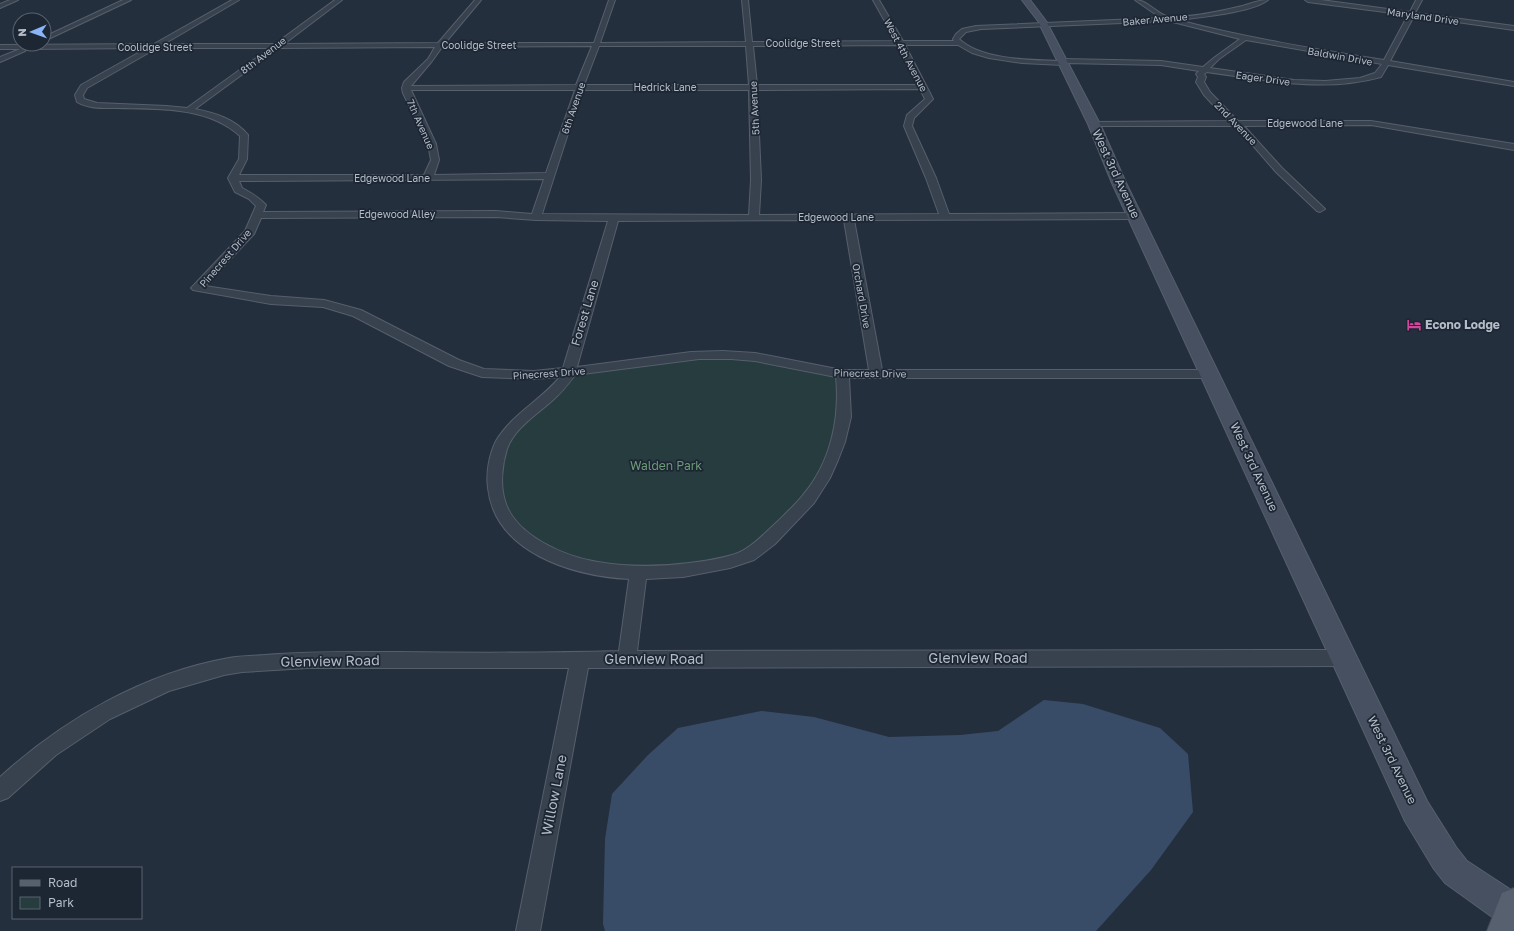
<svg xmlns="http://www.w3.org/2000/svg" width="1514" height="931" viewBox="0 0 1514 931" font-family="'Golos Text',sans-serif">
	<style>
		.green { fill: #263c3f }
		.water { fill: #394c67 }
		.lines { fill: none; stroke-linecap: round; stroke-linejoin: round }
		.street-casing { stroke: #565f6c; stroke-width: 2 }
		.secondary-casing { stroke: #565f6c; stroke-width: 2 }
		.primary-casing { stroke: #414a57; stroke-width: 2 }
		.street { fill: #38414e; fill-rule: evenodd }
		.secondary { fill: #465061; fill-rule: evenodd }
		.primary { fill: #56606e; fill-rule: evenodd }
		.labels { text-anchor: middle; stroke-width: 3.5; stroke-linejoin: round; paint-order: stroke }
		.far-street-label { font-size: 10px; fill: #b4bcc9; stroke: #1d2633 }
		.street-label { font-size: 12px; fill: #b4bcc9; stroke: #1d2633 }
		.poi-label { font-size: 12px; font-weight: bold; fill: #b4bcc9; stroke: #1d2633; text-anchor: start }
		.park-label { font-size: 12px; fill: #6b9a76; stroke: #1d2633 }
		.near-street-label { font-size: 14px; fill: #b4bcc9; stroke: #1d2633 }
	</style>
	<rect width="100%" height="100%" fill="#242f3e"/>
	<path class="green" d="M732 356 841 375 844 397 821 479 742 558 622 571 541 550 502 513 500 448 568 375 640 364Z"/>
	<path class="water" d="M1044 700 1083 704 1160 728 1188 754 1193 812 1151 870 1096 931H605L603 924 605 839 612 794 648 755 678 728 761 711 814 717 889 737 960 735 998 731Z"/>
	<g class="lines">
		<defs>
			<path id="street" d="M10 0H18L0 8V4Z
				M123 0H131L44 41V37Z
				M232 0H239L164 44H275L335 0H342L284 44 438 43 475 0H481L445 43H594L609 0H615L600 43 746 42 742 0H748L752 42 896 41 873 0H879L903 41H954L953 39 956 34 962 29 976 26 1161 18 1135 0C1149 0 1159 17 1171 17 1192 17 1217 12 1238 7 1248 5 1257 0 1268 0 1251 13 1200 17 1178 20 1246 38 1315 49 1384 60L1408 15 1308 2 1305 0H1321L1410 12 1416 0H1422L1415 13 1514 26V30L1414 16 1390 61 1514 82V86L1388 65 1381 77C1323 93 1264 80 1207 72L1204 74 1206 77 1204 82 1210 92 1238 121H1371L1514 144V150L1371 125 1244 126 1282 168 1323 207 1325 209 1320 212 1317 211 1276 172 1244 135 1234 126H1094L1090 124 1094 122 1228 121 1204 95 1196 82 1198 77 1196 74 1199 71 1161 65 1066 63 1063 65 1022 63 989 58 972 53 958 45H905L933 99 914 118 912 126 936 178 949 214 1136 213 1141 216 1136 219 854 220 882 370H1210L1215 371 1217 374 1215 377 1210 378H849L851 417 845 442 838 460 830 478 814 503 775 544 754 560 730 568 683 577 646 579 637 651 1343 650 1350 653 1352 658 1350 663 1343 666 588 668 540 931H516L569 668H307L242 672 224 675 169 691 110 719 56 755 8 798 0 801V777C64 719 144 673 229 658 241 656 253 656 265 655 310 651 355 652 399 652 472 653 546 653 619 651L629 579C573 576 495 553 488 488 486 473 489 455 496 441 511 415 541 400 560 377L534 379 482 377 449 366 353 316 323 307 271 304 193 290 191 288 193 286 245 231 256 206 249 199 235 192 228 178 239 159 240 136C207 106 158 109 116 108 103 108 89 109 77 102L75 95 81 85 147 48 26 49 25 51 0 62V57L20 49H0V45L154 44ZM1169 21 1240 39 1215 57 1203 67 1161 61 1063 59 1060 61C1031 60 981 60 959 39L966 32 981 29ZM1246 40 1382 64 1375 73 1360 78 1325 81 1294 80 1210 68 1219 59ZM898 45 918 85H757L753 46ZM592 46 576 85 411 86 432 61 442 47ZM599 46H746L749 85H584ZM435 47 428 59 404 82 402 88 403 93 428 144 431 160 424 175H239L247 159 248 135C235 119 215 113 195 109L278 48ZM157 48H270L187 108 166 106 97 103 84 99 83 95 87 88ZM920 89 925 99 907 115 904 126 926 178 939 214 759 215 761 180 757 90ZM411 90H575L546 173 434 175 439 160 436 144ZM582 90H749L751 180 749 215 542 214ZM544 179 532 214 496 211 263 212 266 205C259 197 251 193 242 188L239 181ZM496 217 536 220 608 221 563 368 534 371 484 369 459 360 361 310 324 300 271 296 205 286 254 234 261 218ZM844 220 869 370H842L755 353 723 351 691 352 577 367 618 221ZM699 359H731L755 361 836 377C840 418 831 462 803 495 795 505 786 513 777 522 765 533 753 546 738 553 722 559 705 561 689 563 658 567 628 567 598 562 566 557 515 536 505 501 500 485 502 465 507 449 515 427 538 414 554 399 562 392 569 383 575 375Z"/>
			<path id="secondary" d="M1022 0H1030L1046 21 1100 124 1126 183 1427 801 1456 847 1467 861 1514 892V929L1502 924 1445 883 1434 869 1405 821 1112 183 1088 124 1038 21Z"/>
			<path id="primary" d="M1514 888V931H1487L1502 893Z"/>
		</defs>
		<use href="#street" class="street-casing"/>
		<use href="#secondary" class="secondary-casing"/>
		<use href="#primary" class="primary-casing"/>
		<use href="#street" class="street"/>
		<use href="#secondary" class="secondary"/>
		<use href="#primary" class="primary"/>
	</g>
	<defs>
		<symbol id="hotel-bare" viewBox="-9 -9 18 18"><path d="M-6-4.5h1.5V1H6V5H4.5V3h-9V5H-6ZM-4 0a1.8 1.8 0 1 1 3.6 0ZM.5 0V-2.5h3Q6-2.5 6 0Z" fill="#d1479c" stroke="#1d2633" stroke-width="2.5" paint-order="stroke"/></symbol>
	</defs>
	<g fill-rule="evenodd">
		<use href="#hotel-bare" x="1404" y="315" width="20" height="20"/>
	</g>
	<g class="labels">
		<g class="far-street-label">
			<text transform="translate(1423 16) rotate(8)" y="4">Maryland Drive</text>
			<text transform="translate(1155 19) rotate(-5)" y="4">Baker Avenue</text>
			<text x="803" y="47">Coolidge Street</text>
			<text x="479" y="49">Coolidge Street</text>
			<text x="155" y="51">Coolidge Street</text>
			<text transform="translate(263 55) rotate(-37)" y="4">8th Avenue</text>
			<text transform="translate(906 55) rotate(62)" y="4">West 4th Avenue</text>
			<text transform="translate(1340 56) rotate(10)" y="4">Baldwin Drive</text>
			<text transform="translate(1263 78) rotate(8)" y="4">Eager Drive</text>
			<text x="665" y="91">Hedrick Lane</text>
			<text transform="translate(573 108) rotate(-71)" y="4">6th Avenue</text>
			<text transform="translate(754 108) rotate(-93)" y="4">5th Avenue</text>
			<text transform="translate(1236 123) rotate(46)" y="4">2nd Avenue</text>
			<text x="1305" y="127">Edgewood Lane</text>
			<text transform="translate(421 124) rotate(66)" y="4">7th Avenue</text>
			<text x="392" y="182">Edgewood Lane</text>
			<text x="397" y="218">Edgewood Alley</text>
			<text x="836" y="221">Edgewood Lane</text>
			<text transform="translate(225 258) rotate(-49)" y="4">Pinecrest Drive</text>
			<text transform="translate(862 296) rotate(80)" y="4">Orchard Drive</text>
			<text transform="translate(549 373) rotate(-4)" y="4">Pinecrest Drive</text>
			<text transform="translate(870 373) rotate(1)" y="4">Pinecrest Drive</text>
		</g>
		<g class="street-label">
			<text transform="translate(1116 174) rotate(65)" y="4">West 3rd Avenue</text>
			<text transform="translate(585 313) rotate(-73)" y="4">Forest Lane</text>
			<text transform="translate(1254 467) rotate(65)" y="4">West 3rd Avenue</text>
			<text transform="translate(1392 760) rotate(64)" y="4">West 3rd Avenue</text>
		</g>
		<g class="poi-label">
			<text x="1425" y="329">Econo Lodge</text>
		</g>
		<g class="park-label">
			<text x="666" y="470">Walden Park</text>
		</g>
		<g class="near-street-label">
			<text x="978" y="663">Glenview Road</text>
			<text x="654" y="664">Glenview Road</text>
			<text transform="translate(330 661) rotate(-1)" y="5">Glenview Road</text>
			<text transform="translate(554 795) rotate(-79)" y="5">Willow Lane</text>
		</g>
	</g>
	<rect x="12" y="867" width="130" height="52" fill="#1d2633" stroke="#59626f"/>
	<rect x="20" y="880" width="20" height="6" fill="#56606e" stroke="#59626f"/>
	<text x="48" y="887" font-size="12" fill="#b4bcc9">Road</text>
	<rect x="20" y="897" width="20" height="12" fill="#263c3f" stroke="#59626f"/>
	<text x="48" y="907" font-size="12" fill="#b4bcc9">Park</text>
	<g transform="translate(32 32) rotate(268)"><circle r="19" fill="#1d2633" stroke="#59626f"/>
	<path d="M0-3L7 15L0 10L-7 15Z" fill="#8ab4f8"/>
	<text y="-6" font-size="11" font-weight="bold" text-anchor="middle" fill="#b4bcc9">N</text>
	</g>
</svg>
